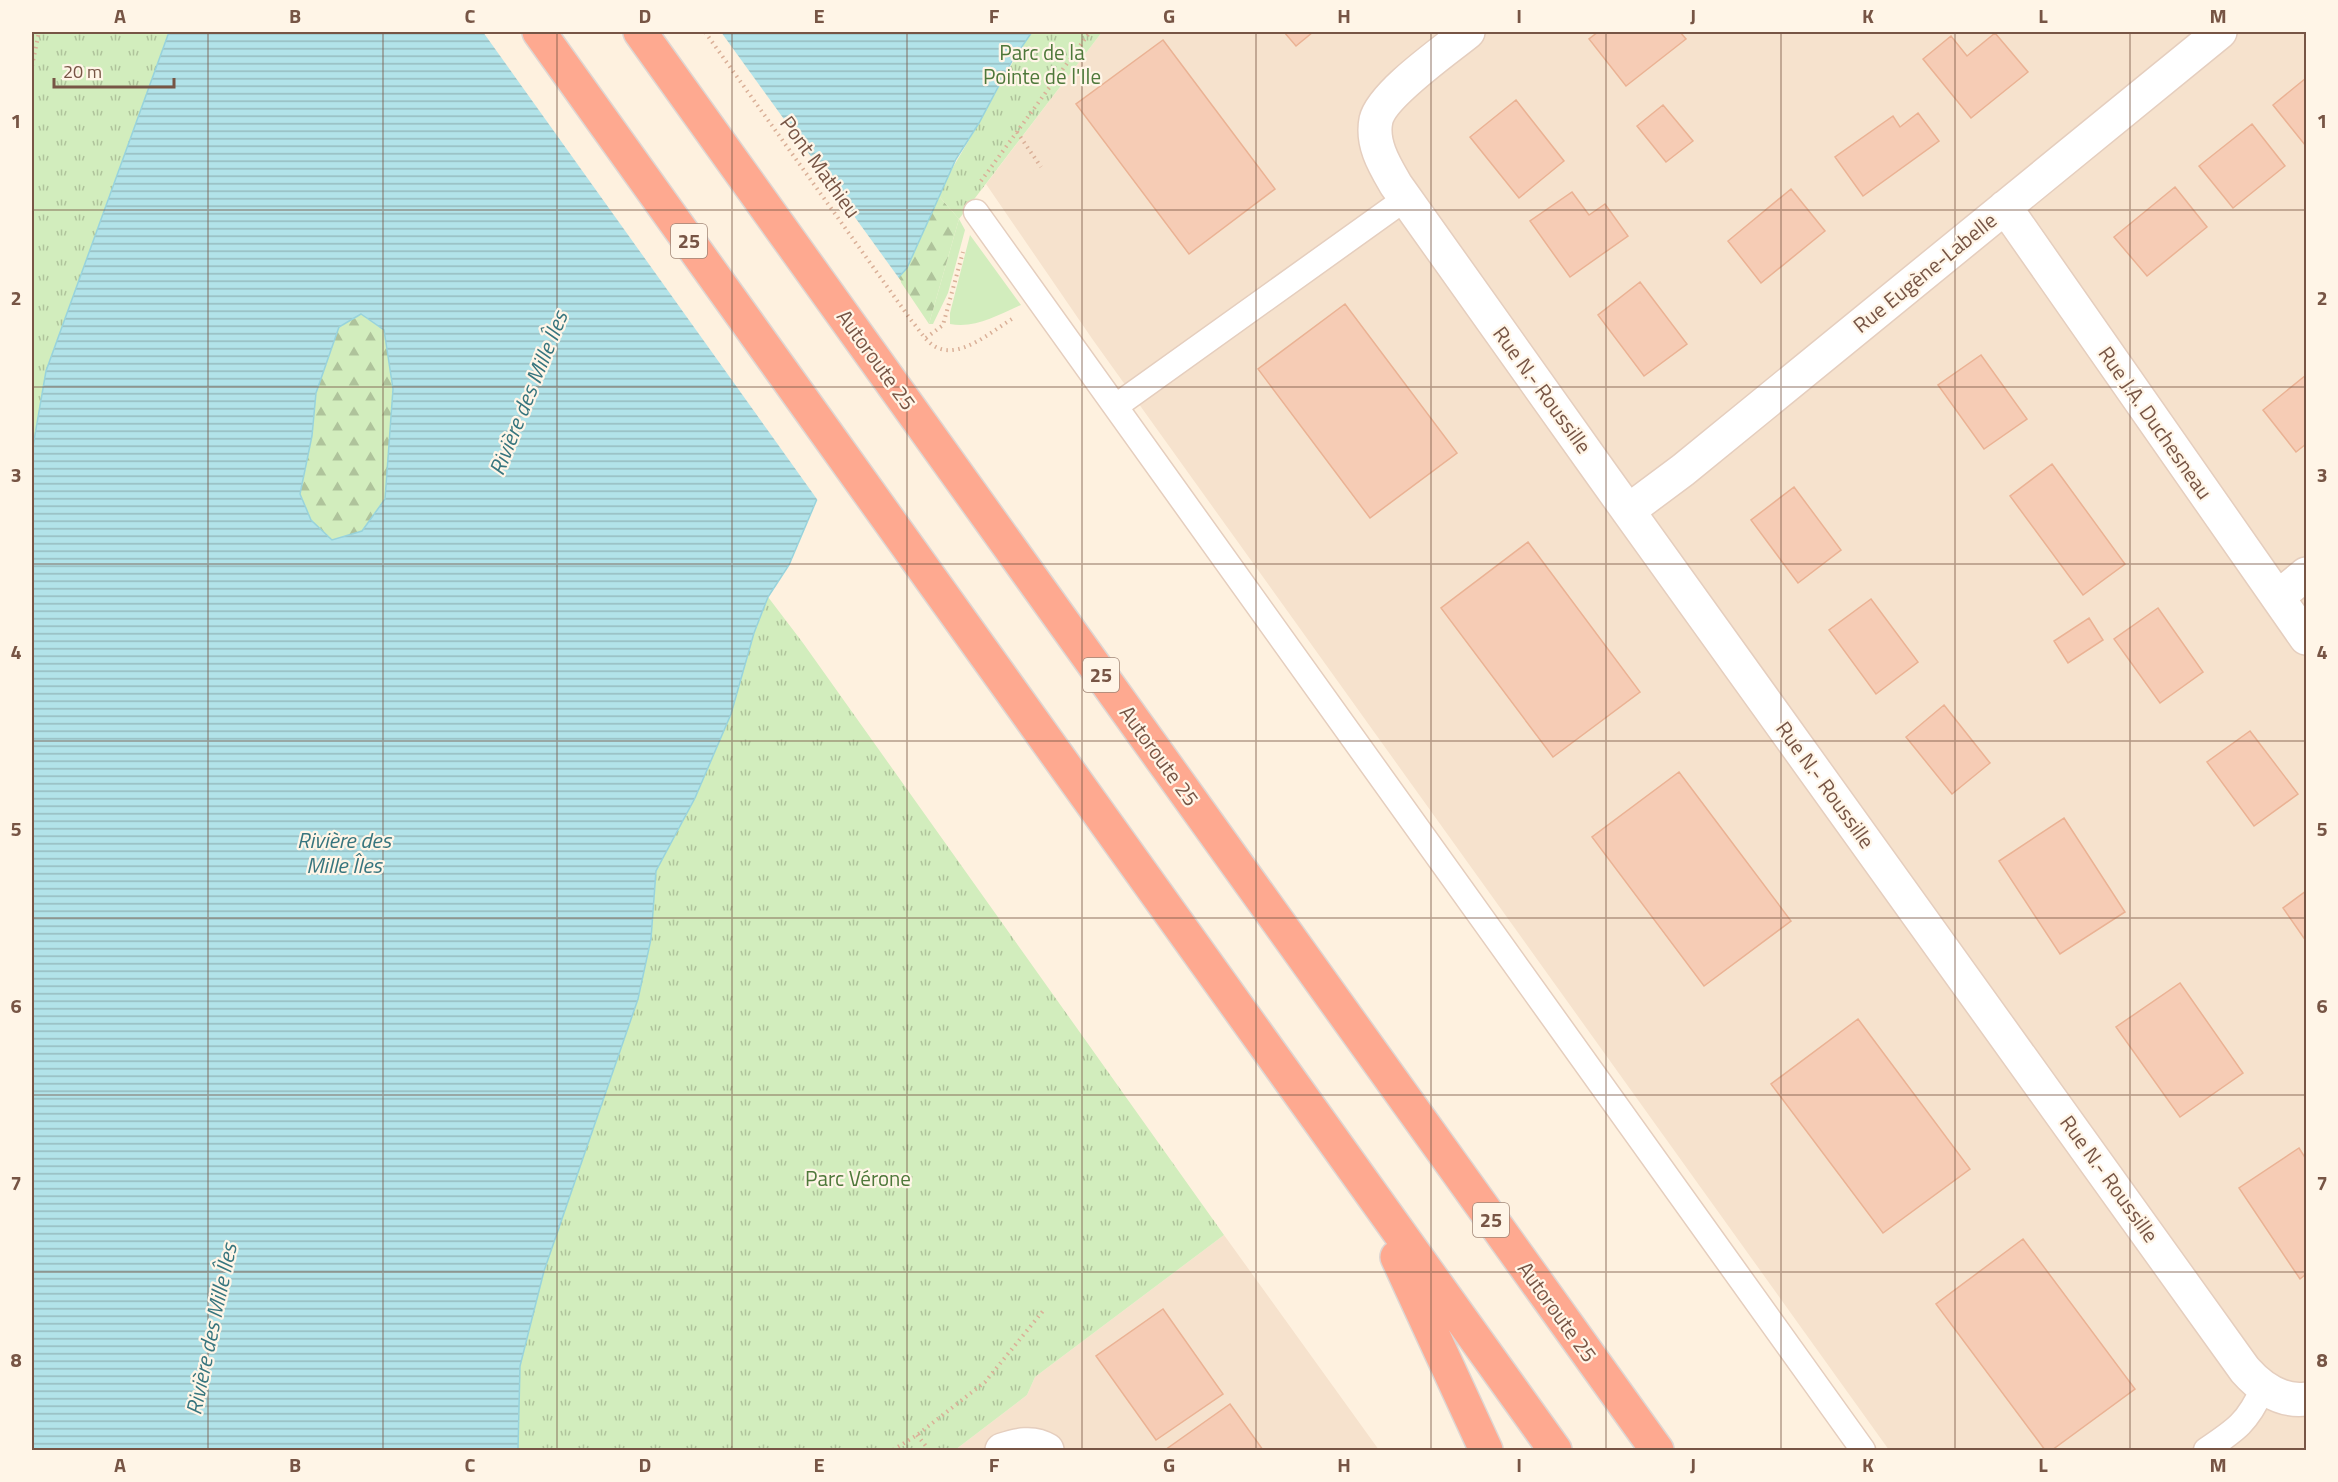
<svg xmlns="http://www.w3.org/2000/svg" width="2338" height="1482" viewBox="0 0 2338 1482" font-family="'Titillium Web',sans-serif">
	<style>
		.residential { fill: #f6e2cd }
		.grass { fill: #d2edbd }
		.forest { fill: url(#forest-firs) }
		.park { fill: url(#park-tufts) }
		.water { fill: url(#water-rules); stroke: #98d3dc; stroke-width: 1.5; fill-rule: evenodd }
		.pier { fill: #fef1df }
		.building { fill: #f6ccb5; stroke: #eab294; stroke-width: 1.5 }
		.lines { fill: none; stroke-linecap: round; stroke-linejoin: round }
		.service-casing { stroke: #e5cebe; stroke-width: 27 }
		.minor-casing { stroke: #e5cebe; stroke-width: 36 }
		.motorway-casing { stroke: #ded6d2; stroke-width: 36 }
		.path { stroke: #dab098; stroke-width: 4; stroke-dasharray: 1.5 4.5; stroke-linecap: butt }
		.service { stroke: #fff; stroke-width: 24 }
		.minor { stroke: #fff; stroke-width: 33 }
		.motorway { stroke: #fea990; stroke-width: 33 }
		.grid { fill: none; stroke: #775545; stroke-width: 1.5; stroke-opacity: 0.55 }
		.labels { text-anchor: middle; stroke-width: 4.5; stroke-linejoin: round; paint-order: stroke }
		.shield { fill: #fff5e7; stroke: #a08576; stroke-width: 1.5 }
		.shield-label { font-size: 20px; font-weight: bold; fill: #775545 }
		.park-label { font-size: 21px; fill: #4e783a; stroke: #fff5e7 }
		.street-label { font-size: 21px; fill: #775545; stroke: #fff5e7 }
		.water-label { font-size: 22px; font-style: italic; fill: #37757e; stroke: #fff5e7 }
		.neatline { fill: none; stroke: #775545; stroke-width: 2 }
		.grid-label { font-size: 20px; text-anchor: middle; font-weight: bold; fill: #775545 }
	</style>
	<defs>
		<pattern id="forest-firs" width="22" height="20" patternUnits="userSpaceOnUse" patternTransform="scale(1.5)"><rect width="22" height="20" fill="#d2edbd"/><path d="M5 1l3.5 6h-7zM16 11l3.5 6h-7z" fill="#afc39b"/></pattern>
		<pattern id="park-tufts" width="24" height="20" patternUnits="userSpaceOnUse" patternTransform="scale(1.5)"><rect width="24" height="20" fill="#d2edbd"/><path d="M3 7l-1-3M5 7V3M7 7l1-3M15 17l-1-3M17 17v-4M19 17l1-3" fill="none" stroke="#afc39b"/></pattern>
		<pattern id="water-rules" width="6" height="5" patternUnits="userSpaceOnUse" patternTransform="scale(1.5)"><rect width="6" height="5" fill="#b2e3e9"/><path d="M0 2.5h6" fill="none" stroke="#96bbbf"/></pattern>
	</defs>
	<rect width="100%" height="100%" fill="#fef1df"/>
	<path class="residential" d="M1102 32H2306V1450H1889L1093 340 986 184Z
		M1224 1235 1379 1450H955L1027 1395 1035 1377Z"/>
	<path class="grass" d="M959 219 965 230 948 293 933 324H929Z
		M970 235 1021 305C998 315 975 329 950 324V313Z"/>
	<path class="forest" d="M938 195 959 219 929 324 898 278 907 268Z
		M361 314 384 330 393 389 385 499 362 531 332 540 311 520 300 494 312 436 316 393 339 327Z"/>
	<path class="park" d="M32 32H169L46 371 32 452Z
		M1032 32H1102L959 219 938 195C951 169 966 146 980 121 997 91 1012 60 1032 32Z
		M768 597 803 643 1224 1235 1035 1377 1027 1395 955 1450H518L520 1366 544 1271 638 999 651 939 656 871 695 798 731 714 754 633Z"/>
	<path class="water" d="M169 32H1032L1012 61 979 123 956 159 907 268 898 278 817 499 789 565 768 597 754 633 731 714 695 798 656 871 651 939 638 999 544 1271 520 1366 518 1450H32V452L46 371ZM361 314 384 330 393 389 385 499 362 531 332 540 311 520 300 494 312 436 316 393 339 327Z"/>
	<path class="pier" d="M483 32H721L901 281 880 362 819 502Z"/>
	<path class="building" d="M1284 32H1313L1296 46Z
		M1598 32H1680L1686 39 1626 86 1589 39Z
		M1995 33 2028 72 1971 118 1923 59 1951 36 1967 56Z
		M1163 40 1275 189 1189 254 1076 104Z
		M2306 78V144L2305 145 2273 105Z
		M1516 100 1564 161 1519 198 1470 137Z
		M1663 105 1693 141 1666 162 1637 126Z
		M1918 113 1939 141 1863 196 1835 157 1893 116 1900 127Z
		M2252 124 2285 166 2233 208 2199 166Z
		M2175 187 2207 227 2147 276 2114 237Z
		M1791 189 1825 231 1761 283 1728 241Z
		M1572 192 1589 215 1605 204 1628 236 1570 277 1530 221Z
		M1640 282 1687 344 1644 376 1598 315Z
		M1345 304 1457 453 1370 518 1258 369Z
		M1981 355 2027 419 1984 449 1938 385Z
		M2306 375V444L2296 452 2263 410Z
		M2052 464 2125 564 2083 595 2010 496Z
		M1794 487 1841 550 1798 583 1751 520Z
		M1528 542 1640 692 1553 757 1441 608Z
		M1871 599 1918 662 1876 694 1829 630Z
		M2158 608 2203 672 2160 703 2114 639Z
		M2089 618 2103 640 2068 663 2054 641Z
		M1944 705 1990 763 1952 794 1906 737Z
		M2250 731 2298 794 2254 826 2207 762Z
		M1679 772 1791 921 1704 986 1592 837Z
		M2064 818 2125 912 2060 954 1999 861Z
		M2306 891V941L2283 908Z
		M2180 983 2243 1073 2180 1117 2116 1027Z
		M1858 1019 1970 1169 1883 1233 1771 1084Z
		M2299 1148 2306 1159V1274L2300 1279 2239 1188Z
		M2023 1239 2135 1389 2052 1450H2045L1936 1304Z
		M1163 1309 1223 1394 1156 1440 1096 1356Z
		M1230 1404 1263 1450H1165Z"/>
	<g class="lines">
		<defs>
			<path id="service" d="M976 212 1863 1450
				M1116 406 1405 199
				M2206 1450C2236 1430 2248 1422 2263 1388"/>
			<path id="minor" d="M1468 32C1446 50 1382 94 1376 120 1371 144 1385 166 1396 185L1603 476 2245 1370C2261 1388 2282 1402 2306 1399
				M2005 207 2306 638
				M1628 511 1683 470 2220 32
				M2278 597 2306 574
				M1002 1450C1017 1445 1033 1441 1047 1450"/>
			<path id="motorway" d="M539 32 1555 1450
				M640 32 1657 1450
				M1397 1257 1486 1450"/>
		</defs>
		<use href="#service" class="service-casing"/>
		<use href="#minor" class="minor-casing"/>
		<use href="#motorway" class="motorway-casing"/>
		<path class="path" d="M705 32 911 320C919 329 926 343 938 348 962 358 992 331 1012 319
			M32 66 39 32
			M1017 132 1041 167
			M981 181 1090 32
			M926 338 943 325 963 252
			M917 1435 929 1450
			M893 1450 917 1435 985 1382 1043 1311"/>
		<use href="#service" class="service"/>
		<use href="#minor" class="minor"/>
		<use href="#motorway" class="motorway"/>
	</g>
	<path class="grid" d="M208 32V1450M383 32V1450M557 32V1450M732 32V1450M907 32V1450M1082 32V1450M1256 32V1450M1431 32V1450M1606 32V1450M1781 32V1450M1955 32V1450M2130 32V1450M32 210H2306M32 387H2306M32 564H2306M32 741H2306M32 918H2306M32 1095H2306M32 1272H2306"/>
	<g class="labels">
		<g class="shield">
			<rect x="671" y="224" width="36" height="34" rx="4.5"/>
			<rect x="1083" y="658" width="36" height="34" rx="4.5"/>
			<rect x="1473" y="1203" width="36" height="34" rx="4.5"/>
		</g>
		<g class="shield-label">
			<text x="689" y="248">25</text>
			<text x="1101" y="682">25</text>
			<text x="1491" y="1227">25</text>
		</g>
		<g class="park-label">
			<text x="1042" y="60">Parc de la<tspan x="1042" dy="24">Pointe de l'Ile</tspan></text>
			<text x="858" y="1186">Parc Vérone</text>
		</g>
		<g class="street-label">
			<text transform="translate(820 167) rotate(54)" y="7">Pont Mathieu</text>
			<text transform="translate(1925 273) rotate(-39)" y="7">Rue Eugène-Labelle</text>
			<text transform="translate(876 360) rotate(54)" y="7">Autoroute 25</text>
			<text transform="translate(1542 390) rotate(54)" y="7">Rue N.- Roussille</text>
			<text transform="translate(2155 423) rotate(55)" y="7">Rue J.A. Duchesneau</text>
			<text transform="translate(1159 756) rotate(54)" y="7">Autoroute 25</text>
			<text transform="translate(1825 785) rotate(54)" y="7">Rue N.- Roussille</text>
			<text transform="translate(2109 1179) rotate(54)" y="7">Rue N.- Roussille</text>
			<text transform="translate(1557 1312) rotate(54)" y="7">Autoroute 25</text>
		</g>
		<g class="water-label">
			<text transform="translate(528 393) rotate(-68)" y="8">Rivière des Mille Îles</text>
			<text x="344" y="848">Rivière des<tspan x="344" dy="25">Mille Îles</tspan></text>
			<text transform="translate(211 1329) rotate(-78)" y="8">Rivière des Mille Îles</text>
		</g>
	</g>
	<rect width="2338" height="1482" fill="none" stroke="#fff5e7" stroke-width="66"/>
	<path d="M54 78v9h120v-9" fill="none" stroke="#775545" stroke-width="3"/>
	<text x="63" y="78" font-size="18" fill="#775545" stroke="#fff5e7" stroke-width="4.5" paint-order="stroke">20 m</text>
	<rect x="33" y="33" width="2272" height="1416" class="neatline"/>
	<g class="grid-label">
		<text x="120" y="23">A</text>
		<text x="295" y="23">B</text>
		<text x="470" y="23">C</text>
		<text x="645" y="23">D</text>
		<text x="819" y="23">E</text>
		<text x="994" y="23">F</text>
		<text x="1169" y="23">G</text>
		<text x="1344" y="23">H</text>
		<text x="1519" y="23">I</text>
		<text x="1693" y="23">J</text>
		<text x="1868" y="23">K</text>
		<text x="2043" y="23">L</text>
		<text x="2218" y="23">M</text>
		<text x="16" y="128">1</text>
		<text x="2322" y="128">1</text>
		<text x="16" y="305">2</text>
		<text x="2322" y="305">2</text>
		<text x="16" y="482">3</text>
		<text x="2322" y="482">3</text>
		<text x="16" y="659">4</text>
		<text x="2322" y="659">4</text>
		<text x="16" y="836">5</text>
		<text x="2322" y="836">5</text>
		<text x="16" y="1013">6</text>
		<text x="2322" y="1013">6</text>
		<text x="16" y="1190">7</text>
		<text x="2322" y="1190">7</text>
		<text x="16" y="1367">8</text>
		<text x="2322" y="1367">8</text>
		<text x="120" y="1472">A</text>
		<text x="295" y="1472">B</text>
		<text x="470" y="1472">C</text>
		<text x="645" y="1472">D</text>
		<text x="819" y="1472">E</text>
		<text x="994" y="1472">F</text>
		<text x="1169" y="1472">G</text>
		<text x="1344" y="1472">H</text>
		<text x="1519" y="1472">I</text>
		<text x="1693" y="1472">J</text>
		<text x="1868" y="1472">K</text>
		<text x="2043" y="1472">L</text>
		<text x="2218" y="1472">M</text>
	</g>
</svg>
